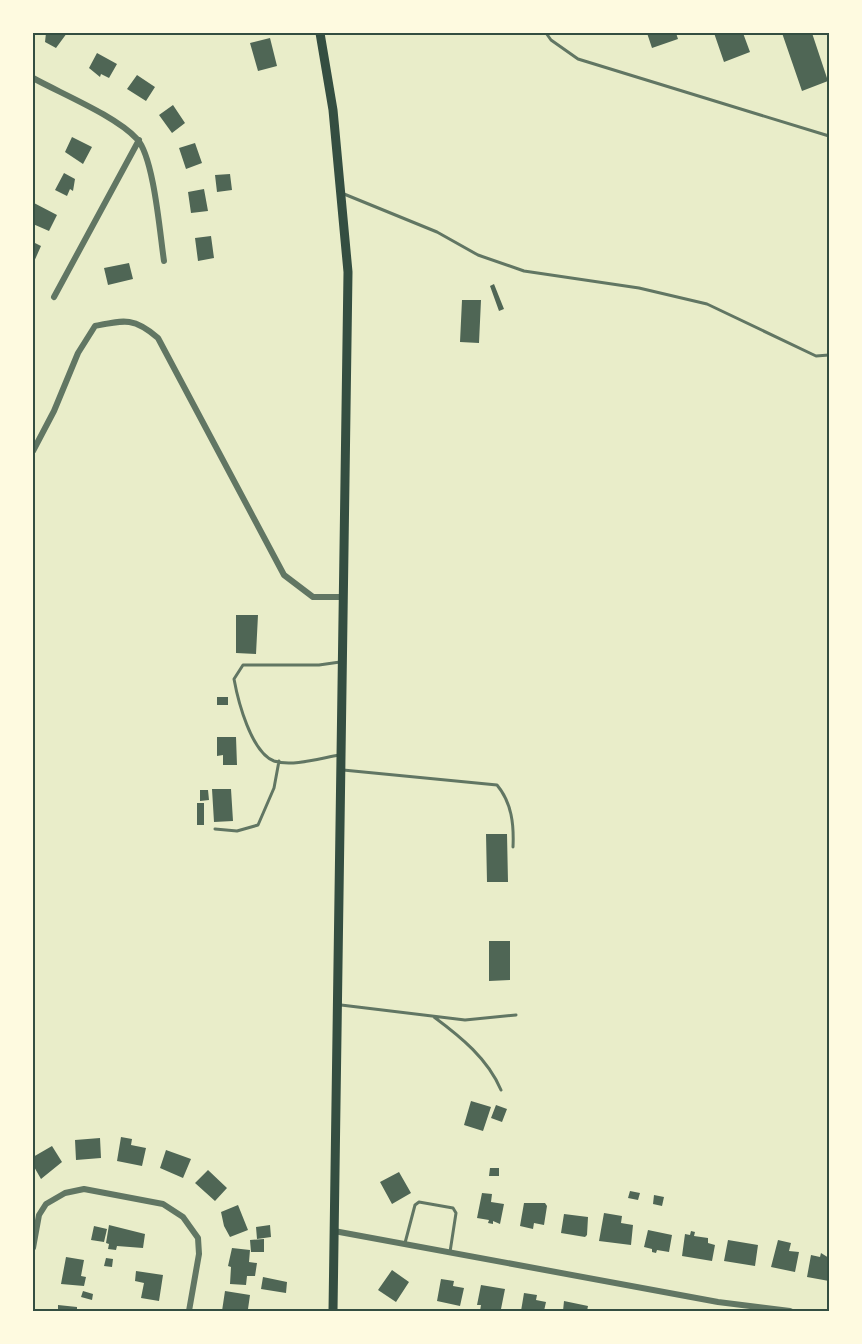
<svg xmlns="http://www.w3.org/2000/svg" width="862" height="1344" viewBox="0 0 862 1344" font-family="Barlow,sans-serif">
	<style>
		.building { fill: #4f6655 }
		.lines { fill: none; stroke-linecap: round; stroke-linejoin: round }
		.service { stroke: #617663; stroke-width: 3 }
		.minor { stroke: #617663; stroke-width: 6 }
		.secondary { stroke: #344e41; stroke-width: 9 }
		.neatline { fill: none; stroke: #344e41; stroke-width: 2 }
	</style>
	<rect width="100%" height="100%" fill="#e9edc9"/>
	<path class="building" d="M46 33H67L56 48 45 42Z
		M647 33H676L678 39 652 48Z
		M714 33H743L750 52 724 62Z
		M782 33H812L828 81 802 91Z
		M270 38 277 66 258 71 250 43Z
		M97 53 117 64 109 78 101 74 100 77 89 68Z
		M137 75 155 87 146 101 127 89Z
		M173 105 185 123 172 133 159 115Z
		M72 137 92 147 83 164 65 152Z
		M195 143 202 163 186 169 179 148Z
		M64 173 75 179 73 191 70 189 67 196 55 190Z
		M230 174 232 190 217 192 215 175Z
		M204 189 208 211 191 213 188 192Z
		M34 203 57 215 49 231 33 224Z
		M211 236 214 258 198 261 195 238Z
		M33 242 41 246 33 264Z
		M129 263 133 279 108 285 104 268Z
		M494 284 504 309 499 311 490 286Z
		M462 300H481L479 343 460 342Z
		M236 615H258L256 654 236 653Z
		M217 697H228V705H217Z
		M217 737H236L237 765H223V755L217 756Z
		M212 789H231L233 821 214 822Z
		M200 790H208L209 800 200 801Z
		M197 803H204V825H197Z
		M486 834H507L508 882H487Z
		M489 941H510V980L489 981Z
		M471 1101 491 1107 483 1131 464 1125Z
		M496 1105 507 1109 502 1122 491 1118Z
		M121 1137 132 1139 131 1145 146 1148 142 1166 117 1161Z
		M100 1138 101 1158 76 1160 75 1140Z
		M52 1146 62 1162 41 1179 33 1165V1157Z
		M166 1150 191 1159 183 1178 160 1168Z
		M490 1168H499V1176H489Z
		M208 1170 227 1188 215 1201 195 1183Z
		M399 1172 411 1193 392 1204 380 1182Z
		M630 1191 640 1193 638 1200 628 1198Z
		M482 1193 492 1194 491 1202 504 1204 500 1224 493 1221V1224L488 1223 489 1220 477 1218Z
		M654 1195 664 1197 662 1206 653 1204Z
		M524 1203H545L547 1206 544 1225 534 1223 533 1229 520 1226Z
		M238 1205 248 1230 230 1237 224 1226 221 1212Z
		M604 1213 622 1216 621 1223 633 1225 631 1245 599 1241Z
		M564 1214 588 1217 587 1235 585 1237 561 1233Z
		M109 1225 145 1234 143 1248 117 1246 116 1250 108 1249 109 1244 106 1243Z
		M270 1225 271 1237 257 1239 256 1227Z
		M94 1226 107 1229 104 1242 91 1240Z
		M648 1230 672 1235 669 1252 657 1250 656 1253 652 1252V1249L644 1247Z
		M691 1231 695 1232 694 1236 708 1238V1243L715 1245 712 1261 682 1256 685 1234 690 1235Z
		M264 1239V1252H251L250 1240Z
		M728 1240 758 1245 755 1266 724 1261Z
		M778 1240 791 1243 789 1251 799 1252 795 1272 771 1267Z
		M232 1248 250 1250 249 1262 257 1263 255 1276H247L246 1285 230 1284 231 1267 228 1266Z
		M821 1253 829 1258V1281L807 1277 811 1255 820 1257Z
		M66 1257 84 1260 81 1276 86 1277 84 1286 61 1284Z
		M106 1258 113 1259 112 1267 104 1266Z
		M392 1270 409 1282 396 1302 378 1290Z
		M136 1271 163 1275 159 1301 141 1298 144 1283 135 1281Z
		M263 1277 287 1282 286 1293 261 1289Z
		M441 1279 454 1281 453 1286 464 1288 460 1306 437 1301Z
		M481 1285 505 1289 501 1309 480 1311 481 1305H477Z
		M83 1291 93 1294 92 1300 81 1297Z
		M225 1291 250 1295 248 1309 254 1311H222Z
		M524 1293 537 1295 536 1300 546 1302 544 1311H521Z
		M564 1301 588 1306 587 1311H563Z
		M58 1305 77 1307V1311H58Z"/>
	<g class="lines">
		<path class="service" d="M546 33 551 40 578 59 829 136
			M344 194 437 232 478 255 524 271 639 288 707 304 816 356 829 355
			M339 755C321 758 292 767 274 761 251 752 238 701 234 679L243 665H319L340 662
			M343 770 497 785C512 803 514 825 513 847
			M215 829 237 831 258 825 274 788 279 761
			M341 1005 465 1020 516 1015
			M434 1017C461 1037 488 1059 501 1090
			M405 1243 415 1205 419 1202 453 1208 456 1213 450 1252"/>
		<path class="minor" d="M33 78C62 94 116 116 137 139 154 157 160 235 164 261
			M54 297 139 140
			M33 451 54 411 78 353 95 326C124 320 134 317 158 338L284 575 313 597H344
			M334 1231 718 1302 790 1311
			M33 1248 39 1215 46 1204 65 1193 84 1189 163 1204 183 1217 198 1238 199 1254 189 1311"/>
		<path class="secondary" d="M320 33 333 110 348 272 333 1311"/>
	</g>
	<rect width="862" height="1344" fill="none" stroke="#fefae0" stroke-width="69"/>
	<rect x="34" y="34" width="794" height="1276" class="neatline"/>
</svg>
